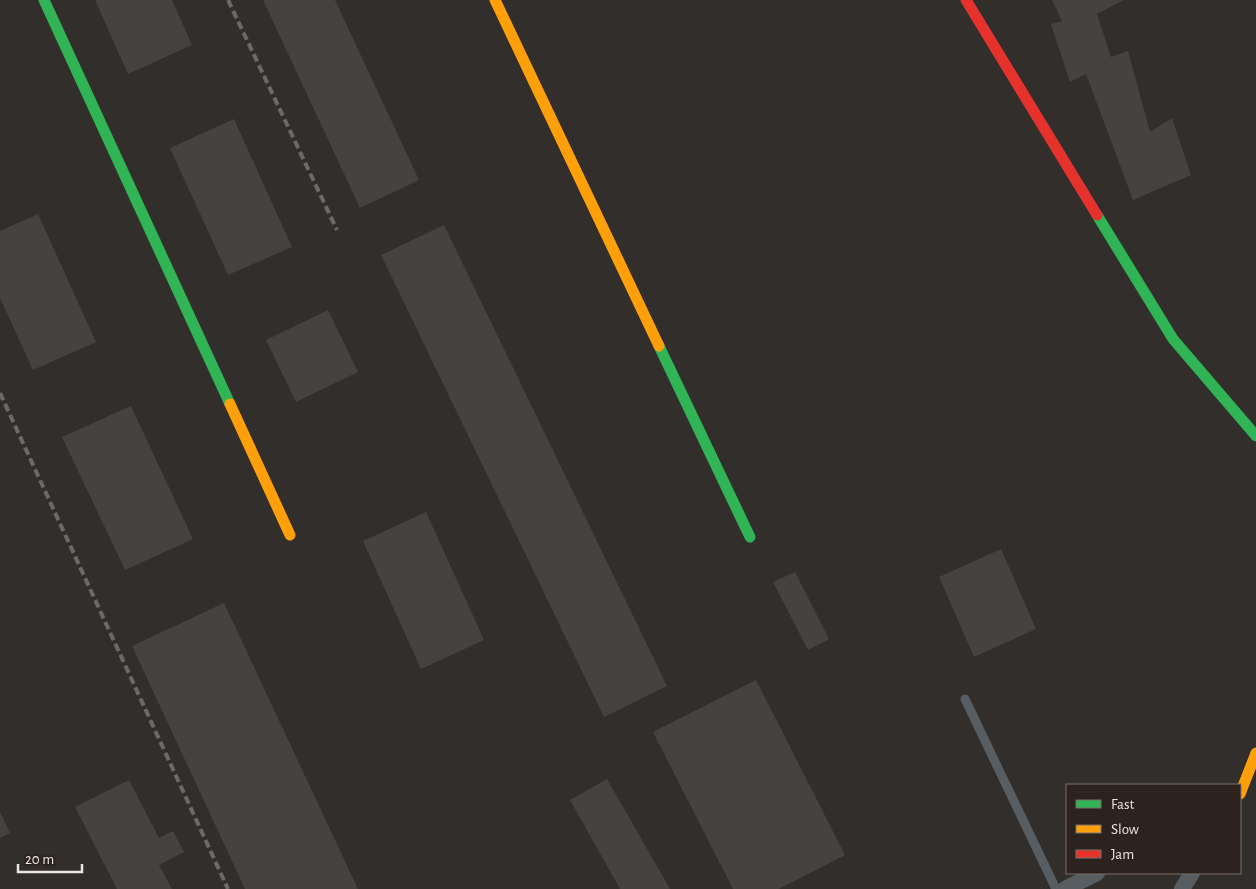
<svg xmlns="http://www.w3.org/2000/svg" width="1256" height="889" viewBox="0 0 1256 889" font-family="'Alegreya Sans',sans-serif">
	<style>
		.building { fill: #464241 }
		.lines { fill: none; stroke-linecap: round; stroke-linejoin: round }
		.lane { stroke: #585d62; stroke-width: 9 }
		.street { stroke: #585d62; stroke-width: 16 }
		.fast { stroke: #30b455; stroke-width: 11 }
		.slow { stroke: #ff9f0a; stroke-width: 11 }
		.jam { stroke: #e5322d; stroke-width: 11 }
		.rail { stroke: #696a6a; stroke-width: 4; stroke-dasharray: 8 4; stroke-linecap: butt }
	</style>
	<rect width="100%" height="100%" fill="#322e2c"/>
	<path class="building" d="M95 0H172L192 45 128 74Z
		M263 0H335L419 180 360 208Z
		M1052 0H1124L1097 14 1111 57 1128 51 1150 132 1172 118 1191 175 1133 200 1086 74 1070 82 1051 24 1062 21Z
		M234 119 292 247 228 275 170 148Z
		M38 214 96 342 33 370 0 298V231Z
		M444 225 667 686 604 717 381 255Z
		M328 310 358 372 296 402 266 340Z
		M131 406 193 539 125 570 62 437Z
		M426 512 484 640 421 669 363 541Z
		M1001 549 1036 629 974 657 939 577Z
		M795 572 829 639 808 650 773 582Z
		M224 603 358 889H245L132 646Z
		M756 680 845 855 779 889H733L653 732Z
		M607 779 670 889H620L570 800Z
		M129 780 159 838 173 831 184 852 159 865 172 889H117L75 807Z
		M0 812 10 833 0 838Z"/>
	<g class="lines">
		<path class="lane" d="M965 699 1056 889"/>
		<path class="street" d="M1065 889 1097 873
			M1182 889 1192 873"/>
		<path class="fast" d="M44 0 230 404
			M1097 215 1173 339 1256 436
			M659 346 750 537"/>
		<path class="slow" d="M495 0 659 346
			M230 404 290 535
			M1240 794 1256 753"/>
		<path class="jam" d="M966 0 1097 215"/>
		<path class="rail" d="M228 0 337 230
			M0 393 228 889"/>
	</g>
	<rect x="1066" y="784" width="175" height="90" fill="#2c231f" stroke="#79716d"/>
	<rect x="1076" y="800" width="25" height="8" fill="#30b455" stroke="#79716d"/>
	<text x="1111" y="809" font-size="15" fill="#ece6e3">Fast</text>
	<rect x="1076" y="825" width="25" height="8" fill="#ff9f0a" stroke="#79716d"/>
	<text x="1111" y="834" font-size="15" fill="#ece6e3">Slow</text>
	<rect x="1076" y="850" width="25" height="8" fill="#e5322d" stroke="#79716d"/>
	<text x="1111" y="859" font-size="15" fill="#ece6e3">Jam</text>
	<path d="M18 864v8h64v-8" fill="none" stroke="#ece6e3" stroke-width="2.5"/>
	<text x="25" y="864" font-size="15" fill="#ece6e3" stroke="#2c231f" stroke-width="4" paint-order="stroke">20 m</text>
</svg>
